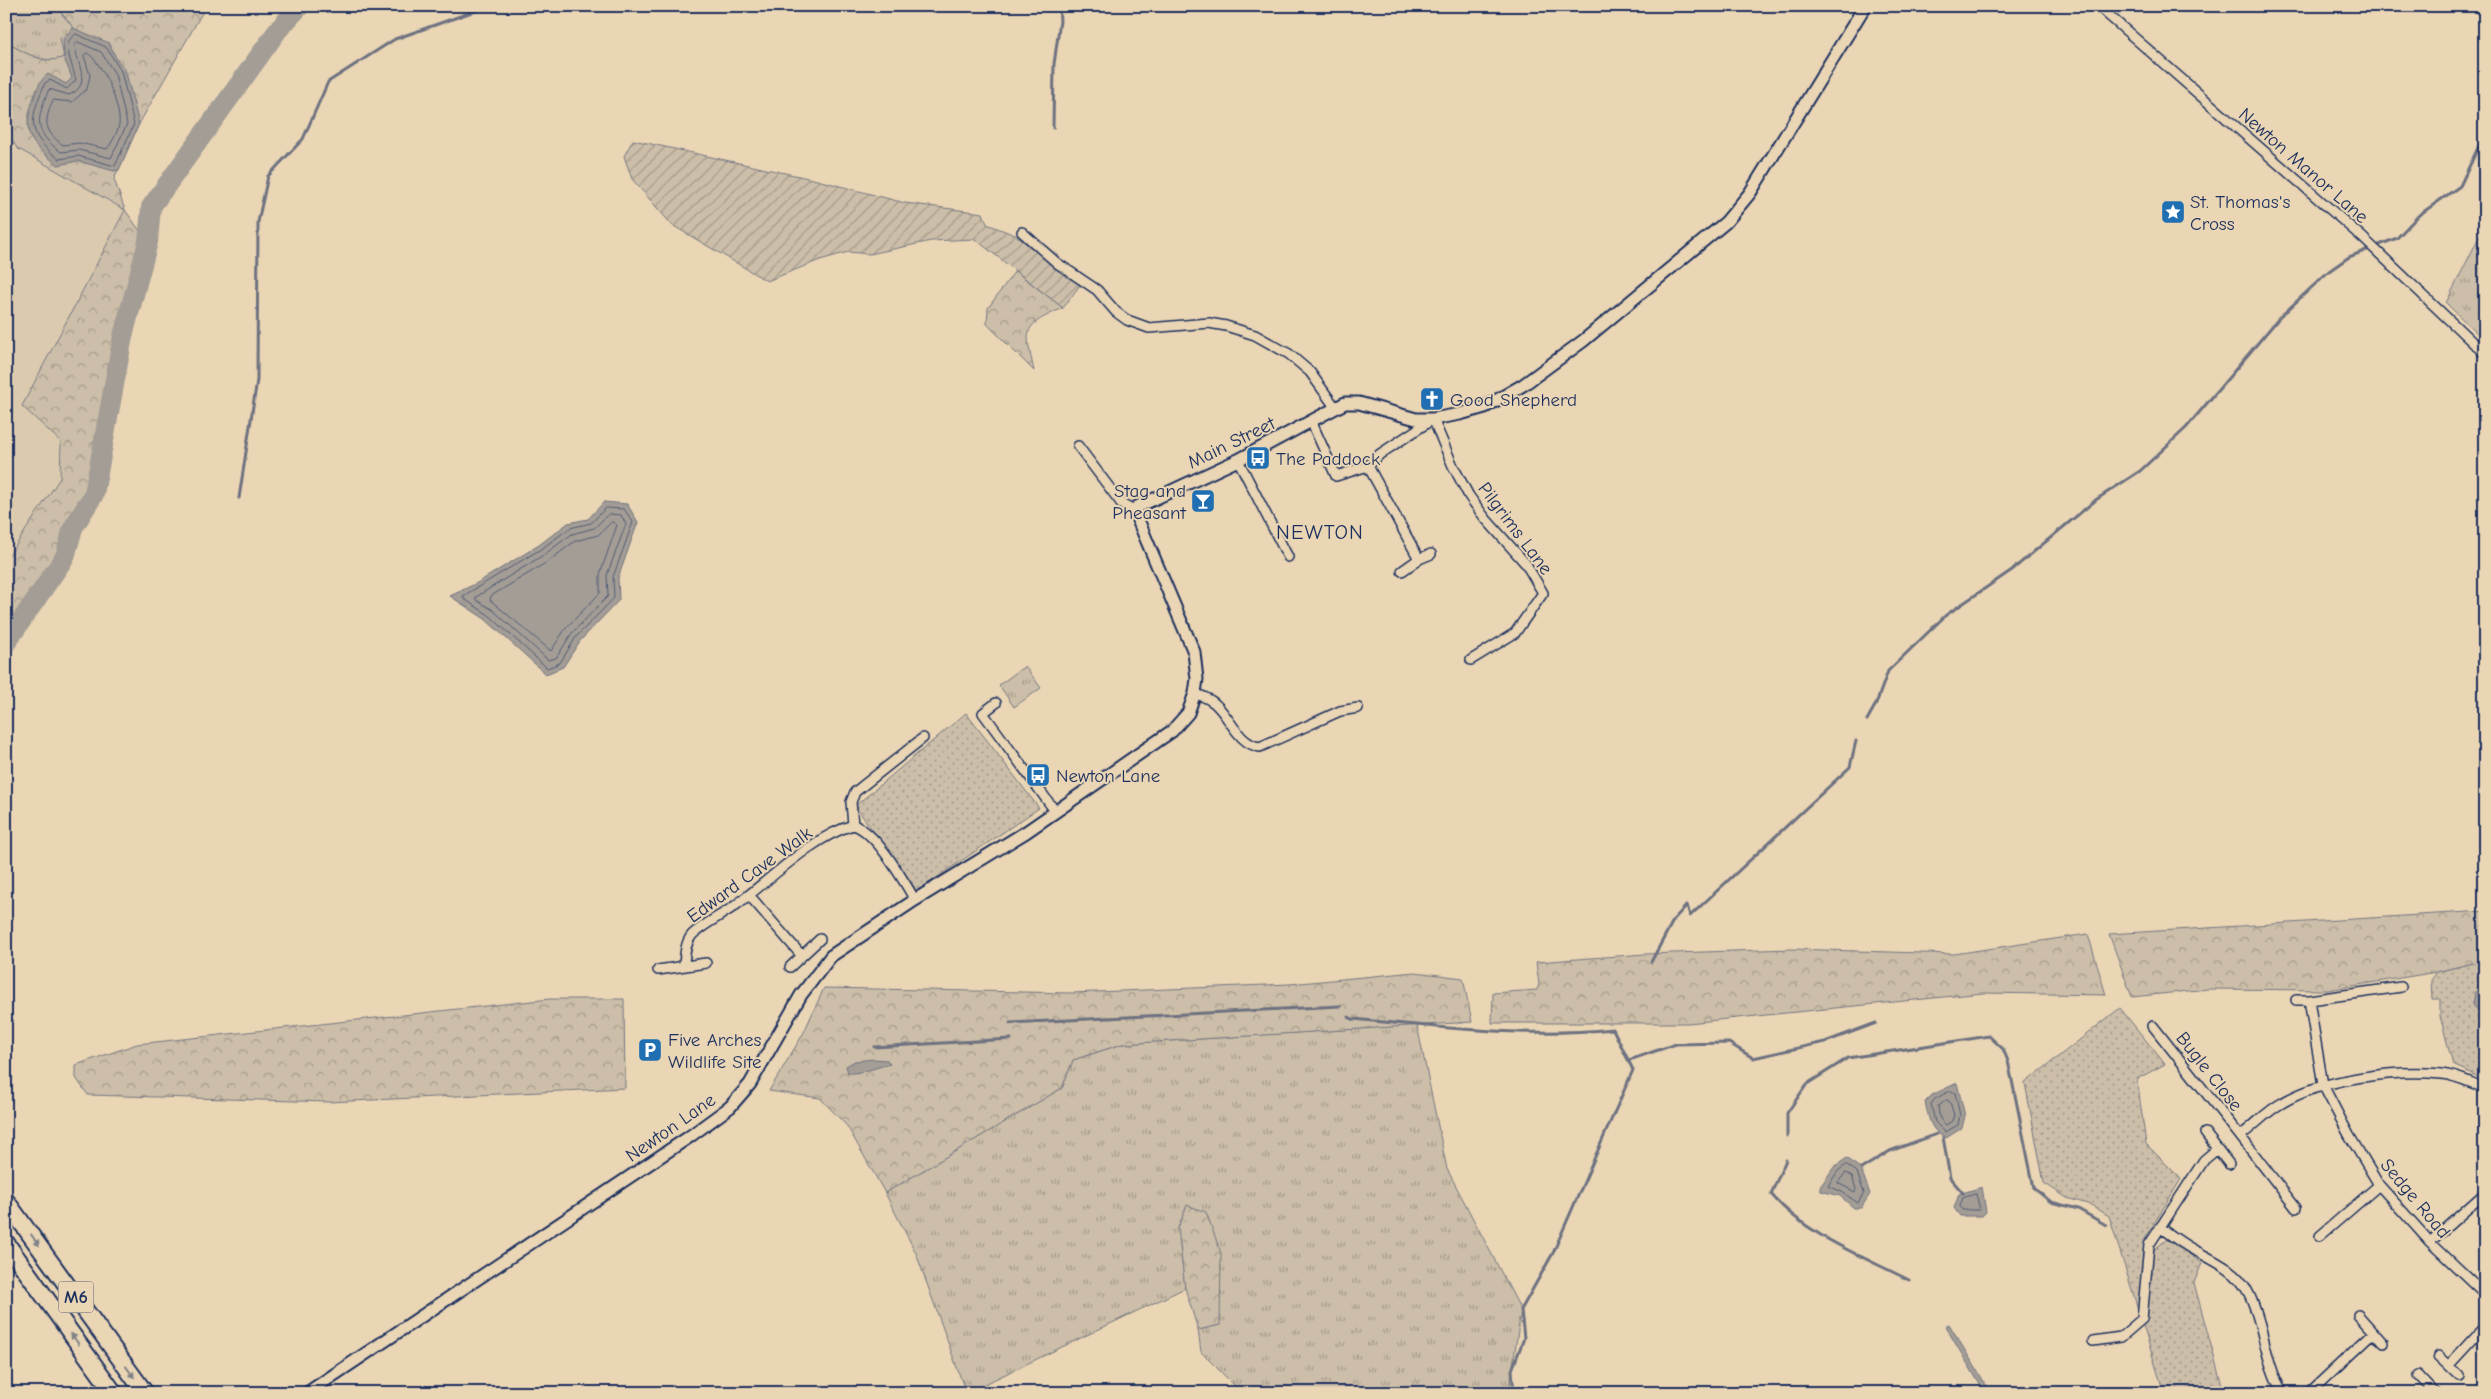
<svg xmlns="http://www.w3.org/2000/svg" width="2491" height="1399" viewBox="0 0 2491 1399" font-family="'Comic Neue',sans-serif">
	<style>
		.built { fill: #dbcaae }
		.grass { fill: url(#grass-tufts); stroke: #747683 }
		.forest { fill: url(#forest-crowns); stroke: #747683 }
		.park { fill: url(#park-dots); stroke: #747683 }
		.garden { fill: url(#garden-furrows); stroke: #747683 }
		.water { fill: #a39d96; stroke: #6d7180 }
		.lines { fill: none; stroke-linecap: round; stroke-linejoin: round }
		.shore { stroke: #515b74; stroke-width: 1 }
		.stream { stroke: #6d7180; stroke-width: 3 }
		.river { stroke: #a39d96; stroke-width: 20 }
		.minor-casing { stroke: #1b2f5e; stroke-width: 12 }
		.tertiary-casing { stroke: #1b2f5e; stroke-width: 15 }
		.motorway-casing { stroke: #1b2f5e; stroke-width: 20 }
		.minor { stroke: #ead6b4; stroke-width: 9 }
		.tertiary { stroke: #ead6b4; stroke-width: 11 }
		.motorway { stroke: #ead6b4; stroke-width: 16 }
		.oneway { fill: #828289 }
		.labels { text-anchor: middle; stroke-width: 4; stroke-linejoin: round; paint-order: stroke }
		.shield { fill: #ead6b4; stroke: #596178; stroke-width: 1 }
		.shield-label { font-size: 18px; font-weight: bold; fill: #1b2f5e }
		.street-label { font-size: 19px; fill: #1b2f5e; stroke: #ead6b4 }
		.poi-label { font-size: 19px; fill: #1b2f5e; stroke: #ead6b4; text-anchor: start }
		.quarter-label { font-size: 21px; letter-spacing: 1px; fill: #1b2f5e; stroke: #ead6b4 }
	</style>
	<defs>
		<pattern id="grass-tufts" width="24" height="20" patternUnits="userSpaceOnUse" patternTransform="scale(1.25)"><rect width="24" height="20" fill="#ccbea8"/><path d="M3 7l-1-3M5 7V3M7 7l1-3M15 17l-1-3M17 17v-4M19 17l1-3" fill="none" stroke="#a59b8c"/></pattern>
		<pattern id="forest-crowns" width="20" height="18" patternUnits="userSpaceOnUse" patternTransform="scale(1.25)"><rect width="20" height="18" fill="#ccbea8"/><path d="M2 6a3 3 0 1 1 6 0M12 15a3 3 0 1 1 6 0" fill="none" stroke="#a59b8c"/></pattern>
		<pattern id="park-dots" width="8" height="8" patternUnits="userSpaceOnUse" patternTransform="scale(1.25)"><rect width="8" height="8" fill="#ccbea8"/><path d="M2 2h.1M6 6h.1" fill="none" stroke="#a59b8c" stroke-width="1.8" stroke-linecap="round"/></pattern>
		<pattern id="garden-furrows" width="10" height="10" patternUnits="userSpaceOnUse" patternTransform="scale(1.25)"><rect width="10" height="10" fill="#ccbea8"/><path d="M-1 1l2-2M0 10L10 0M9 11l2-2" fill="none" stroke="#a59b8c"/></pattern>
	</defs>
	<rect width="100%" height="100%" fill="#ead6b4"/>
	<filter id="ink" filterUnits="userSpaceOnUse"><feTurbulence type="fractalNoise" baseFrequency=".02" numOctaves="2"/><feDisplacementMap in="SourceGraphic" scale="10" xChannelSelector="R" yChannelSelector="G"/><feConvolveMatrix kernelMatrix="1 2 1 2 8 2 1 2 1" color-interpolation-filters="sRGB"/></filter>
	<g filter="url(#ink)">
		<path class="built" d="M6 130 17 148 125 210 22 406 61 442 59 479 6 560Z"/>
		<path class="grass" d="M6 6 56 7 75 29 64 57C44 66 24 52 6 42Z
			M2485 225V341L2446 303Z
			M1025 666 1041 688 1014 707 999 685Z
			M1417 1025 1447 1169 1521 1310 1509 1393H1242L1201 1352 1198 1330 1220 1325 1178 1228 1185 1288 966 1393 916 1253 885 1193 1062 1088 1073 1060 1122 1044Z"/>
		<path class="forest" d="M55 6H206L139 124 114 179 125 210 148 242 123 336 94 494 73 528 65 557 6 640V560L60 478 61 442 22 406 125 210 17 148 6 130V42C24 52 44 66 64 57L60 38 75 29Z
			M1015 271 1063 308C1021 327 1025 328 1034 371L987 324 988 308Z
			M2485 911V960L2437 972 2328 990 2208 989 2132 997 2109 934Z
			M2088 934 2106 995 1983 993 1688 1023H1492L1493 993 1537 990 1539 984 1536 962 1645 954 1791 949 1954 954Z
			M1415 972 1463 978 1472 1022 1122 1044 1073 1060 1062 1088 885 1193 847 1126 820 1098 769 1091 803 1034 824 988 1072 993 1290 984Z
			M550 999H624L625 1088 330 1102 88 1095 76 1078V1065L137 1044Z
			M1187 1205 1206 1212 1221 1253 1220 1325 1198 1330 1185 1288 1178 1228Z"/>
		<path class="park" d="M966 713 1039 808 917 891 855 806Z
			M2485 960V1080L2453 1065 2440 1016V999H2432L2431 980 2437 972Z
			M2120 1008 2165 1064 2137 1079 2146 1144 2181 1179 2142 1244 2150 1253 2167 1239 2202 1263 2194 1283 2224 1393H2164L2109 1216 2091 1205 2067 1198 2044 1183 2025 1083Z"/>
		<path class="garden" d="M633 140 817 180 905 203 983 213 987 224 1015 235 1080 285 1063 308 975 239 931 241 870 254 848 252 820 260 767 281 672 225 632 179 624 156Z"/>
		<path class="water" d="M73 28 109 43 117 60 125 69 139 124 119 170 114 171 78 161 58 165C31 143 21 136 33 100 37 89 39 81 48 74L66 84 72 78 64 57 63 39Z
			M604 502 627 504 638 522 618 578 619 600 580 641 563 667 546 674 485 619 450 596 477 583 539 545 568 523 588 519Z
			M2485 986V1018L2473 1005 2475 992Z
			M873 1059 887 1060 890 1064C876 1067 862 1074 848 1073L846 1066 855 1061Z
			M1957 1083 1965 1116 1962 1128 1946 1138C1930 1131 1929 1119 1925 1102L1932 1095Z
			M1847 1158 1861 1169 1870 1194 1861 1208H1854L1840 1196 1821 1191 1820 1187 1834 1167Z
			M1982 1187 1986 1212 1982 1216H1960L1954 1208 1959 1194Z
			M1949 1324 1991 1393H1985L1945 1326Z"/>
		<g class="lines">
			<path class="shore" d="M76 34 106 47 121 71 134 124 115 166 78 156 59 159C25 133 30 119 45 83L50 80 67 89 76 80 69 56 68 42Z
				M78 42 101 52 115 74 127 124 111 158 79 150 61 152C32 131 37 119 49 89L69 95C94 85 75 62 75 44Z
				M87 53C102 60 122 109 119 125 117 133 112 143 107 149L79 143 63 145C43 130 44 122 53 100L72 102 87 89 90 75 84 56Z
				M606 508 624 509 633 522 613 577 614 598 576 637 560 663 547 668 489 615 464 599 463 596 541 549 570 528 591 523Z
				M609 514 621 515 626 524 607 575 608 596 572 633 556 658 548 660 493 610 476 600V597L545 554 572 534 594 528Z
				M612 522 617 525 600 574V593L566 628 551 651 490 600 491 596 549 561 575 541 598 535Z
				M1951 1091 1955 1093 1960 1115 1958 1125 1945 1132 1935 1122 1931 1104 1935 1099Z
				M1947 1100 1950 1102 1954 1115 1952 1121 1946 1125 1940 1119 1938 1107Z
				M1847 1165 1857 1172 1864 1193 1858 1203 1842 1192 1828 1186 1838 1171Z
				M1846 1173 1852 1176 1856 1189 1855 1192 1838 1183Z
				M1976 1194 1980 1210H1962L1960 1206 1963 1198Z"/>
			<path class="stream" d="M1053 128 1054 64 1060 21 1059 6
				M239 498 257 380 258 222 268 176 303 139 328 82 395 39 489 6
				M1867 720 1876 704 1888 671 1946 615 2012 570 2097 499 2140 471 2186 428 2279 318 2329 271 2349 257 2397 238 2419 215 2460 186 2485 133
				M1651 962 1674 919 1687 905 1690 916 1850 767 1856 741
				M1349 1017 1352 1019C1439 1027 1526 1038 1613 1029L1633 1070 1553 1253 1521 1310 1524 1338 1512 1370 1514 1393
				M1010 1023 1340 1006
				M874 1047 1011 1039
				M1629 1060 1676 1044 1729 1043 1753 1058 1825 1042 1876 1023
				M1787 1136V1113L1807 1084 1848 1058 1989 1036 2003 1049 2008 1061 2034 1188 2051 1202 2078 1209 2106 1225
				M1943 1137 1950 1178 1963 1193
				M1786 1160 1771 1194C1805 1235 1862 1256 1909 1280
				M1861 1169 1890 1151 1937 1134"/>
			<path class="river" d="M6 643 65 557 73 528 94 494 123 336 148 242 151 207 278 30 300 6"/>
			<defs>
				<path id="minor" d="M2098 6 2363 238 2485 354
					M1022 232 1057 263 1097 290 1116 312 1127 320 1149 328 1209 323 1226 326 1255 335 1289 354 1310 372 1335 407
					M1311 421 1336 476 1368 466 1380 454 1433 419 1453 466 1469 496 1485 518 1526 564 1543 593 1515 633 1471 660
					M1078 446 1121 503 1136 511
					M1238 460 1288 557
					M1368 466 1419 559
					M1402 571 1419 559 1431 554
					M1195 693C1201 696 1208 698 1213 702 1229 714 1237 744 1260 747L1340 711 1358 708
					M996 703 983 713 1055 811
					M853 825 851 802 855 792 923 738
					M853 825C876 831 903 880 915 900
					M749 895 802 956
					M684 964C685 955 685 943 692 935 702 925 724 914 736 905 771 879 812 837 853 825
					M790 967 820 939
					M658 970 706 963
					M2296 1000H2309L2401 987
					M2309 1000 2323 1085 2349 1135 2379 1185 2430 1242 2485 1294
					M2153 1026 2240 1136C2254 1126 2267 1111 2282 1103 2322 1079 2395 1069 2441 1074 2456 1075 2471 1083 2485 1088
					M2205 1133 2229 1164
					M2240 1136 2296 1208
					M2160 1227C2172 1236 2185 1246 2198 1252 2217 1262 2238 1272 2248 1292 2264 1322 2264 1362 2283 1393
					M2320 1236 2379 1185
					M2430 1242 2485 1193
					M2358 1315 2383 1343
					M2093 1341 2121 1337 2142 1319 2149 1245 2204 1160 2216 1150
					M2438 1356 2459 1376
					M2449 1365 2485 1326
					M2418 1375 2435 1393
					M2309 1393 2373 1333"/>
				<path id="tertiary" d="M307 1393 689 1137 730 1107 750 1084 801 995 831 956 915 900 1026 832 1172 731 1188 713 1195 693 1197 679 1194 652 1138 520 1136 511 1137 507 1238 460 1345 403H1359L1416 419H1433L1460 414 1485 407 1523 385 1583 341 1726 222 1750 193 1865 6"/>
				<path id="motorway" d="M6 1201 145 1393
					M6 1243 114 1393"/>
			</defs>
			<use href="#minor" class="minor-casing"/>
			<use href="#tertiary" class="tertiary-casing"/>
			<use href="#motorway" class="motorway-casing"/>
			<use href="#minor" class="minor"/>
			<use href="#tertiary" class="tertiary"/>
			<use href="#motorway" class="motorway"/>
		</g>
		<defs><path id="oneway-solid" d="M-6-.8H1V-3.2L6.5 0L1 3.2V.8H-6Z" transform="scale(1.25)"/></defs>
		<g class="oneway">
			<use href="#oneway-solid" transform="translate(35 1240) rotate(54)"/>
			<use href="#oneway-solid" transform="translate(75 1339) rotate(-126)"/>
			<use href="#oneway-solid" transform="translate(130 1372) rotate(54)"/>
		</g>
	</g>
	<defs>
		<symbol id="sight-square" viewBox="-11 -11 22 22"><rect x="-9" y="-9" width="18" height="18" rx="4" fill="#1f6fb2" stroke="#ead6b4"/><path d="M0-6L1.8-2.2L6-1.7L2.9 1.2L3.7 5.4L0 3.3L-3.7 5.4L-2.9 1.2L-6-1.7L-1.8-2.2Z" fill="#fff"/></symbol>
		<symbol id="church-square" viewBox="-11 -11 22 22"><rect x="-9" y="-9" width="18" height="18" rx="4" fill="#1f6fb2" stroke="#ead6b4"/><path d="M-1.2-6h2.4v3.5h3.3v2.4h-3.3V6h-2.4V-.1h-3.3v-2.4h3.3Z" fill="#fff"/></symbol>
		<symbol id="bus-square" viewBox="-11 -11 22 22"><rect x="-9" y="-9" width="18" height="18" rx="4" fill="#1f6fb2" stroke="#ead6b4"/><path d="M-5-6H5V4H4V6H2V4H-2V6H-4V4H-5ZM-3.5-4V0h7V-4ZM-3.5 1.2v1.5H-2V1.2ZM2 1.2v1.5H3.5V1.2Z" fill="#fff"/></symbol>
		<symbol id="bar-square" viewBox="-11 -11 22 22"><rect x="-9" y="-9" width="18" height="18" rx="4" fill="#1f6fb2" stroke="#ead6b4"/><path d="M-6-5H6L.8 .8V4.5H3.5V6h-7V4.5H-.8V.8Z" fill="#fff"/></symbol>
		<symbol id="parking-square" viewBox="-11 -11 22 22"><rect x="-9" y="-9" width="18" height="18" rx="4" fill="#1f6fb2" stroke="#ead6b4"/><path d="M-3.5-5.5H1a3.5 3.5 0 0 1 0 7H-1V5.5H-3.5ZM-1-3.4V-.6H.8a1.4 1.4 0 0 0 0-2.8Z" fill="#fff"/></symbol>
	</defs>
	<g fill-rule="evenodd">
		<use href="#sight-square" x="2159" y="198" width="28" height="28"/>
		<use href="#church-square" x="1418" y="385" width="28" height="28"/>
		<use href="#bus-square" x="1244" y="444" width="28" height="28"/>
		<use href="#bar-square" x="1189" y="487" width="28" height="28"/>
		<use href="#bus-square" x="1024" y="761" width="28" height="28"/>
		<use href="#parking-square" x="636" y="1036" width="28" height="28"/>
	</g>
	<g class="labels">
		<rect class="shield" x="58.5" y="1281.5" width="35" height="31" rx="4"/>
		<g class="shield-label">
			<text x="76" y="1303">M6</text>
		</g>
		<g class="street-label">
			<text transform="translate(2304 165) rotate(41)" y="7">Newton Manor Lane</text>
			<text transform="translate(1231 442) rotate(-26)" y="7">Main Street</text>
			<text transform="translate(1516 528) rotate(53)" y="7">Pilgrims Lane</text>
			<text transform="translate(749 874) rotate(-36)" y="7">Edward Cave Walk</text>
			<text transform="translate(2210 1071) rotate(52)" y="7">Bugle Close</text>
			<text transform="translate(670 1127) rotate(-35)" y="7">Newton Lane</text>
			<text transform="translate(2416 1198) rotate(50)" y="7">Sedge Road</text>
		</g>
		<g class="poi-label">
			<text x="2190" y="208">St. Thomas's<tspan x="2190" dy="22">Cross</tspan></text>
			<text x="1450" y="406">Good Shepherd</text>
			<text x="1276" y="465">The Paddock</text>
			<text x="1186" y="497" text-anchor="end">Stag and<tspan x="1186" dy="22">Pheasant</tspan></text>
			<text x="1056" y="782">Newton Lane</text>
			<text x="668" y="1046">Five Arches<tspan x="668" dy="22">Wildlife Site</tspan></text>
		</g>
		<g class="quarter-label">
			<text x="1320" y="539">NEWTON</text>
		</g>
	</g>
	<rect width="2491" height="1399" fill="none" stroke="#ead6b4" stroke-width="25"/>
	<rect x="12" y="12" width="2466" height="1374" fill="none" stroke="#1b2f5e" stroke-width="2" filter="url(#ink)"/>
</svg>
